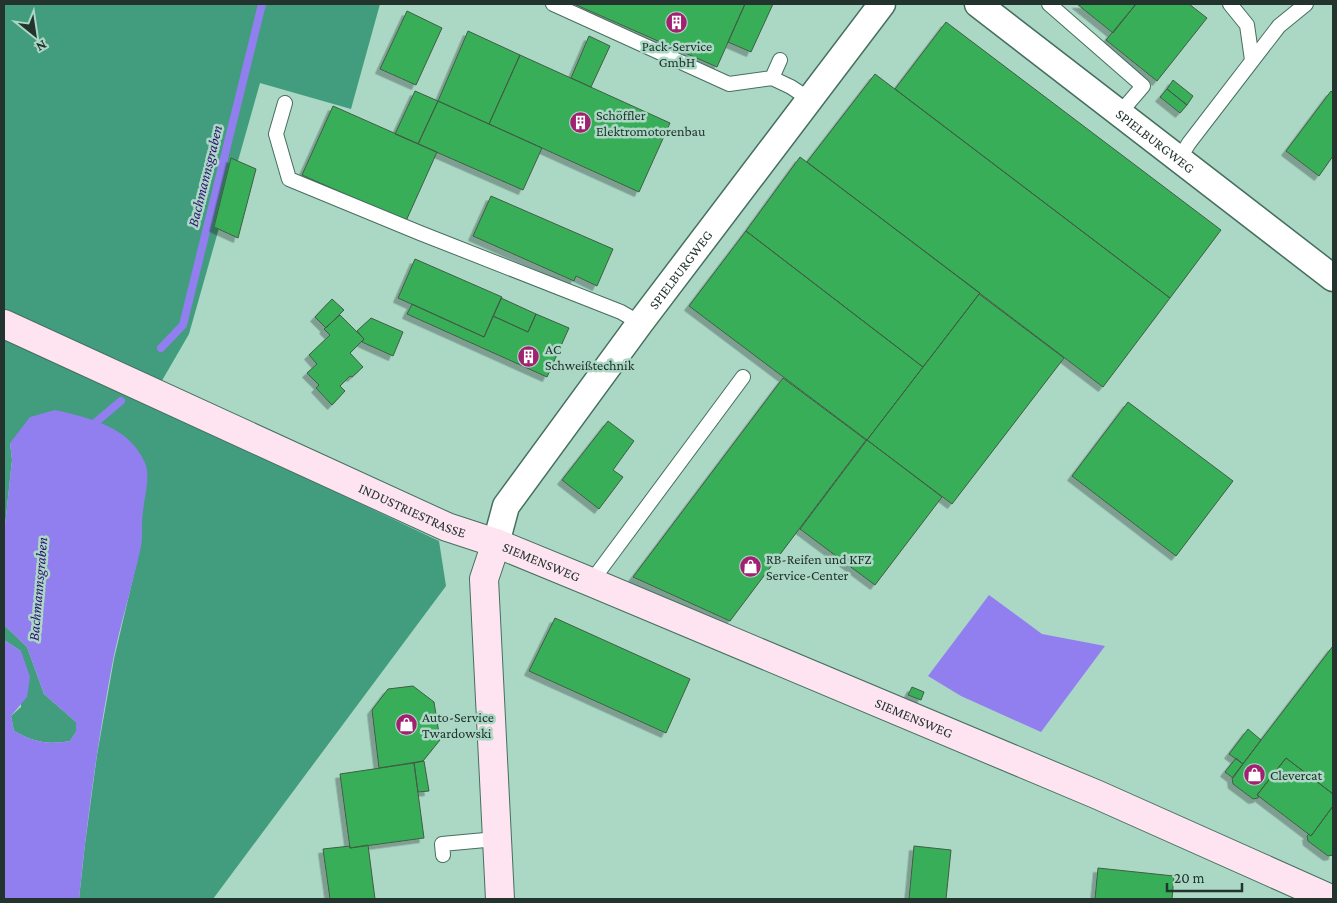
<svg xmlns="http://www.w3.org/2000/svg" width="1337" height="903" viewBox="0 0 1337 903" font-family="'Crimson Pro',serif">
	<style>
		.forest { fill: #429c7e }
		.water { fill: #917ff0 }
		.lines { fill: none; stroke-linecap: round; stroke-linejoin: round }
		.stream { stroke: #917ff0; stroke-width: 8 }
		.building { fill: #38ae58; stroke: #405d44; filter: url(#shadow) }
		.lane-casing { stroke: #466f5f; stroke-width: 16 }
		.street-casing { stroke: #466f5f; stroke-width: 29 }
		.secondary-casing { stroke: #466f5f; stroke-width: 30 }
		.lane { stroke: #fff; stroke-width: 14 }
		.street { stroke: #fff; stroke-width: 26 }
		.secondary { stroke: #fee4f1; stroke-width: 28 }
		.labels { text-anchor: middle; stroke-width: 5; stroke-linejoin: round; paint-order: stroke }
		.poi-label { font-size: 14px; fill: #22342d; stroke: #abd7c5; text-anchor: start }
		.street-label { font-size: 14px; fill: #22342d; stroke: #abd7c5 }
		.water-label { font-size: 15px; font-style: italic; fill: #310e74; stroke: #abd7c5 }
	</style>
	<defs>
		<filter id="shadow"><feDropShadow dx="-4.5" dy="4.5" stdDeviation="0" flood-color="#0004"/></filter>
	</defs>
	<rect width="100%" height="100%" fill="#abd7c5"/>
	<path class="forest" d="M4 4H380L351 109 260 83 189 334 149 403 439 541 446 586 213 899H79L85 844 97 755 114 659 141 544 142 513 146 487 10 443 12 460 4 535Z
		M4 625 27 647 44 694 76 722V732L70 741C47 745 34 742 14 731L11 716 21 707V651L4 640Z"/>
	<path class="water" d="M55 410C90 418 130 427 145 463 151 477 144 497 143 512 141 523 143 535 141 546 133 584 121 621 113 660 98 739 87 819 79 899H4V640L21 651 30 677 27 697 11 716 14 731C34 742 47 745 70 741L76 732V722L44 694 27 647 4 625V535L12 460 10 443 30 417Z
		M989 595 1042 634 1105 646 1041 732 961 696 928 676Z"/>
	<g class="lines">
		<path class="stream" d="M161 348 183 325 262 4
			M90 427 121 401"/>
	</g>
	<path class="building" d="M574 4H745L717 67Z
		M745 4H773L751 52 728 42Z
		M1077 4H1136L1113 33Z
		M1136 4H1189L1207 18 1157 81 1106 40Z
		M407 11 442 28 416 85 380 69Z
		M946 22 1221 230 1170 298 895 89Z
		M468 31 520 55 489 124 438 101Z
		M589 36 610 46 591 87 571 78Z
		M520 55 670 123 639 192 489 124Z
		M875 74 1170 298 1103 387 807 162Z
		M1173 80 1193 96 1187 105 1167 89Z
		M1167 89 1187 105 1180 113 1160 97Z
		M415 91 438 101 418 144 395 134Z
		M1331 91 1333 93V156L1319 176 1286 151Z
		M438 101 542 148 523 190 418 144Z
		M333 106 437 152 406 221 302 175Z
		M800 157 980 293 923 367 746 231Z
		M231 158 256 169 238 238 214 227Z
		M491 196 613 249 597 286 576 276 574 281 473 236Z
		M746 231 923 367 867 440 689 306Z
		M415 259 502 297 484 337 398 298Z
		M979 294 1064 358 952 504 867 440Z
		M501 298 536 314 528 332 493 316Z
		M332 299 344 310 326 328 315 317Z
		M412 304 484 337 493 316 528 332 536 314 569 328 547 377 407 314Z
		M340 315 364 339 350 353 363 367 352 377 350 376 340 386 345 391 332 405 316 388 319 385 307 373 317 364 309 355 330 335 324 329Z
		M371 318 403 332 393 356 362 342 364 339 357 331Z
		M783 378 866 440 730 621 633 577Z
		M1128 402 1233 481 1176 556 1072 476Z
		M608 421 634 441 613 470 623 477 599 509 562 480Z
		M867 440 942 497 875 585 800 529Z
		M555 618 690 679 666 733 529 671Z
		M1333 646V794L1286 758 1257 795 1259 796 1258 798 1253 799 1233 784 1232 778Z
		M413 686 434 702 440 740 423 761 379 768 372 710 388 689Z
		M912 687 924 692 921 700 908 695Z
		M1248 729 1261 740 1243 764 1229 754Z
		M1236 758 1243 764 1233 778 1225 772Z
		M1286 758 1333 794V806L1311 836 1257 795Z
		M424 761 429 791 418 792 414 763Z
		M414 763 424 838 350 848 340 774Z
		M1333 806V855L1328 856 1308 841 1307 836 1309 834 1311 836Z
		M368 845 375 899H330L323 849 350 846V848Z
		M914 846 951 850 946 899H909Z
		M1098 868 1174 876 1172 899H1095Z"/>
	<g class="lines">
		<defs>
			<path id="lane" d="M553 4 729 84 772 78
				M1049 4 1143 86 1119 114
				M1230 4 1247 25 1252 60
				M780 60 772 78 791 87 809 99
				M285 103 276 134 289 179 420 233 621 312 640 323
				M1179 159 1189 143 1279 26 1306 4
				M591 582 743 377
				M443 855 442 844 496 839"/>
			<g id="street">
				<path id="s1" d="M978 4 1333 278"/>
				<path id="s2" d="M496 543 506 506 640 323 882 4"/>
			</g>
			<g id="secondary">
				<path id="s3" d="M4 324 447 527 496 543 591 582 1098 795 1331 899"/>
				<path d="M496 543 484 579 500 899"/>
			</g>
		</defs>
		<use href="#lane" class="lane-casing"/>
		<use href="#street" class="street-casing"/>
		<use href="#secondary" class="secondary-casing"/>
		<use href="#lane" class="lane"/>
		<use href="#street" class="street"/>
		<use href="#secondary" class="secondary"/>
	</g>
	<defs>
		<symbol id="building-disc" viewBox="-11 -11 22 22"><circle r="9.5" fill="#a22070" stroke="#abd7c5"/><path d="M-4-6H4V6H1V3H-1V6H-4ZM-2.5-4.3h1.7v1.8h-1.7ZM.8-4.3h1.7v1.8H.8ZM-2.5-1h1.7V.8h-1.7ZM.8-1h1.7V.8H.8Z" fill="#fff"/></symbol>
		<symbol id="shop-disc" viewBox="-11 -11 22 22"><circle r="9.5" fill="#a22070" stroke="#abd7c5"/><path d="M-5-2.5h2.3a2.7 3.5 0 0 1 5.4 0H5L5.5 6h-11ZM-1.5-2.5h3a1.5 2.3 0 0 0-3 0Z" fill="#fff"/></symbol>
	</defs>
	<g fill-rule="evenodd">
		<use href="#building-disc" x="664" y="10" width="25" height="25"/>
		<use href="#building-disc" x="568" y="110" width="25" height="25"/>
		<use href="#building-disc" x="516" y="344" width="25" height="25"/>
		<use href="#shop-disc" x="738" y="554" width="25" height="25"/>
		<use href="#shop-disc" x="394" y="712" width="25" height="25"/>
		<use href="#shop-disc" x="1242" y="762" width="25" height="25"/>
	</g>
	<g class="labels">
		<g class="poi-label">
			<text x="677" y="51" text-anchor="middle">Pack-Service<tspan x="677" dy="16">GmbH</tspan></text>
			<text x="596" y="120">Schöffler<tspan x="596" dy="16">Elektromotorenbau</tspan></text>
			<text x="545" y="354">AC<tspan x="545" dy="16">Schweißtechnik</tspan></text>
			<text x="766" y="564">RB-Reifen und KFZ<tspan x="766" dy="16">Service-Center</tspan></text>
			<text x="422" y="722">Auto-Service<tspan x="422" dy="16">Twardowski</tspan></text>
			<text x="1270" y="780">Clevercat</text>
		</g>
		<g class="street-label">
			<text dy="5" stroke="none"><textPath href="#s1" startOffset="224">SPIELBURGWEG</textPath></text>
			<text dy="5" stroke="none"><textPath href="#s2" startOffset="332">SPIELBURGWEG</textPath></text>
			<text dy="5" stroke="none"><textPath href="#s3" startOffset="449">INDUSTRIESTRASSE</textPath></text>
			<text dy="5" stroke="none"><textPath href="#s3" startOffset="588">SIEMENSWEG</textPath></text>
			<text dy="5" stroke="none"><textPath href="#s3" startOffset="992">SIEMENSWEG</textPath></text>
		</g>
		<g class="water-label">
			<text transform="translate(205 176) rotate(-76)" y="5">Bachmannsgraben</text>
			<text transform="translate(38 589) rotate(-85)" y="5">Bachmannsgraben</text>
		</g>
	</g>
	<rect width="1337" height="903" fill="none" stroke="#22342d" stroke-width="10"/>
	<g transform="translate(35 35) rotate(150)" stroke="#abd7c5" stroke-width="4" paint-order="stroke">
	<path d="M0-4L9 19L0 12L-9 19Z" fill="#22342d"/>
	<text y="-8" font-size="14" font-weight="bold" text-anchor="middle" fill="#22342d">N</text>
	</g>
	<path d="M1167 883v8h75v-8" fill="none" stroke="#22342d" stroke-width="2.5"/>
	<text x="1174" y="883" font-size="15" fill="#22342d" stroke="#abd7c5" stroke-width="4" paint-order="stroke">20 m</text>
</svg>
